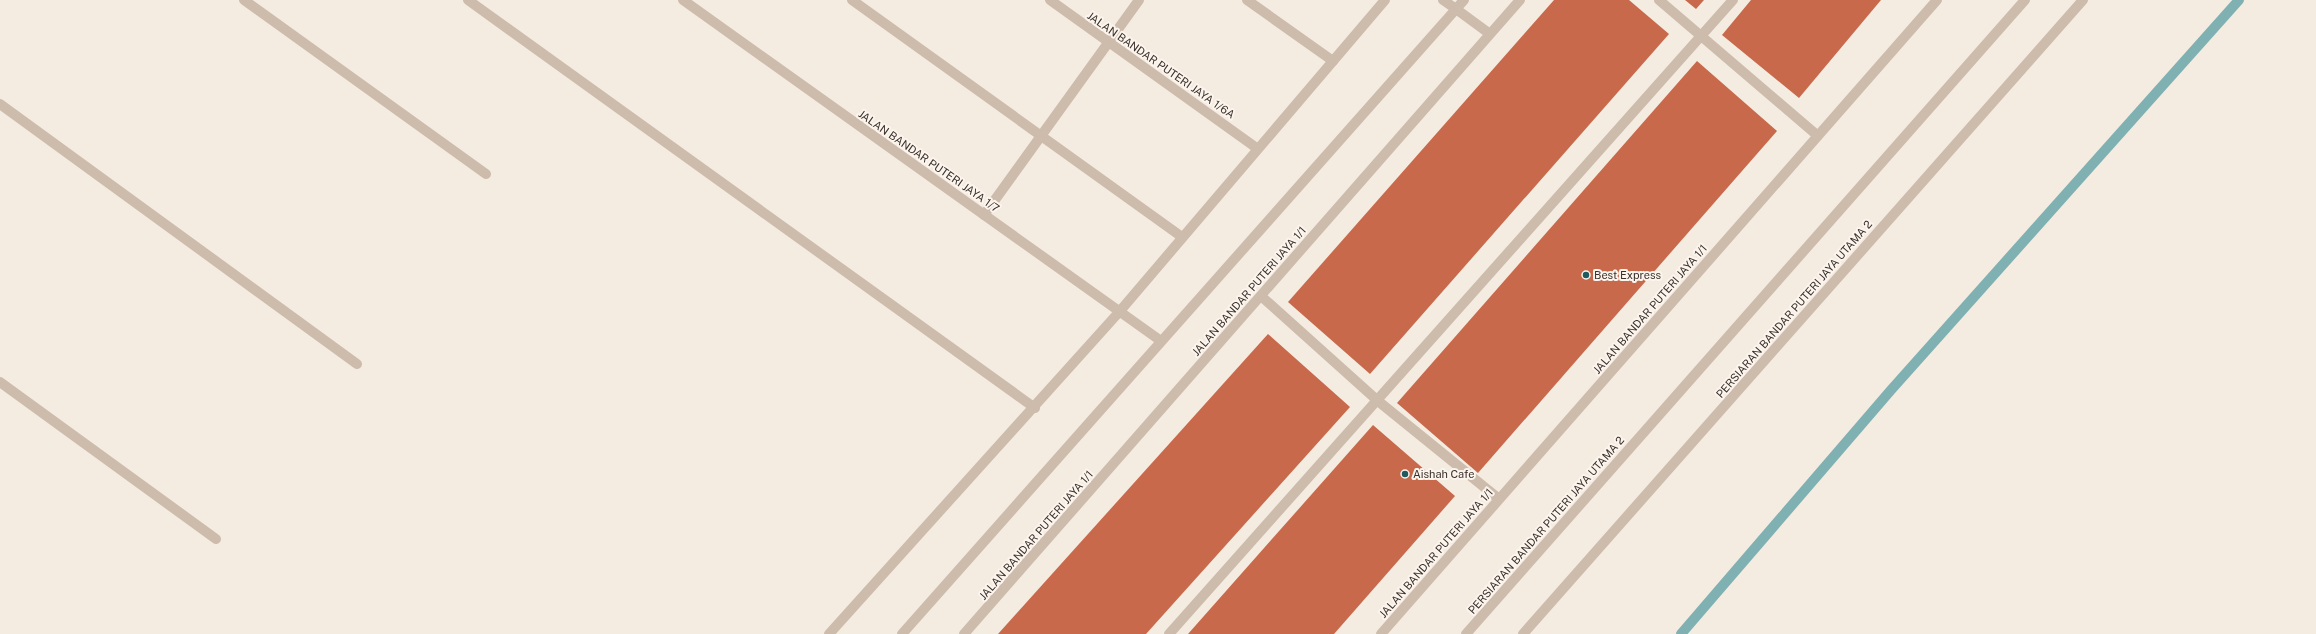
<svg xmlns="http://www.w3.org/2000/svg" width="2316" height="634" viewBox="0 0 2316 634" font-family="'Public Sans',sans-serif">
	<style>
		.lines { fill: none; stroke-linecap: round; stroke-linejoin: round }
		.stream { stroke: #7fb0b2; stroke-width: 10 }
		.building { fill: #c8694b }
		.service { stroke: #cdbbac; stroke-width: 10 }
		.minor { stroke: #cdbbac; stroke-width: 10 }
		.tertiary { stroke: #cdbbac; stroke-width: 10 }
		.poi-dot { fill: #1f5a5e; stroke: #fbf5ee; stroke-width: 1.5 }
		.labels { text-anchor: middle; stroke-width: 4; stroke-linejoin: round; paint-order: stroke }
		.street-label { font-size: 11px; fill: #3b302b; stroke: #fbf5ee }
		.poi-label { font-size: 11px; fill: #3b302b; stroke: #fbf5ee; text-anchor: start }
	</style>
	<rect width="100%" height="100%" fill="#f4ebe1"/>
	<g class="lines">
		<path class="stream" d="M1681 634 1891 390 2239 0"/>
	</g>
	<path class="building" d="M1554 0H1629L1669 34 1370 374 1288 302Z
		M1685 0H1704L1696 9Z
		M1751 0H1881L1799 98 1722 35Z
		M1697 61 1777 131 1478 473 1397 403Z
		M1268 334 1350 407 1146 634H998Z
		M1373 425 1455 496 1334 634H1188Z"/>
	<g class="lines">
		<path class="service" d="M468 0 1035 408
			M852 0 1182 237
			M1247 0 1333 61
			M1659 0 1818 136
			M1456 9 1490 34
			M984 215 1139 0
			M1261 296 1378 401 1499 499
			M964 634 1520 0
			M1169 634 1733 0
			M1381 634 1937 0"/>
		<path class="minor" d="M244 0 486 174
			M683 0 1161 341
			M1050 0 1258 149
			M1443 0 1456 9
			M0 104 357 364
			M0 382 216 539
			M829 634 1120 311 1385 0
			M902 634 1464 0"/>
		<path class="tertiary" d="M1466 634 2025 0
			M1523 634 2083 0"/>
	</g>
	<g class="poi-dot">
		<circle cx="1586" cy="275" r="4"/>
		<circle cx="1405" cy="474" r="4"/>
	</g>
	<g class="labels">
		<g class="street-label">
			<text transform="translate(1161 65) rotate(35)" y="4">JALAN BANDAR PUTERI JAYA 1/6A</text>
			<text transform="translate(929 161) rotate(35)" y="4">JALAN BANDAR PUTERI JAYA 1/7</text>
			<text transform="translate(1249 291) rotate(-49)" y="4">JALAN BANDAR PUTERI JAYA 1/1</text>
			<text transform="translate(1650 309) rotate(-49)" y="4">JALAN BANDAR PUTERI JAYA 1/1</text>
			<text transform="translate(1794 309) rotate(-49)" y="4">PERSIARAN BANDAR PUTERI JAYA UTAMA 2</text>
			<text transform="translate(1546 525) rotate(-49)" y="4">PERSIARAN BANDAR PUTERI JAYA UTAMA 2</text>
			<text transform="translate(1036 535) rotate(-49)" y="4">JALAN BANDAR PUTERI JAYA 1/1</text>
			<text transform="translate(1436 553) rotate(-49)" y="4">JALAN BANDAR PUTERI JAYA 1/1</text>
		</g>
		<g class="poi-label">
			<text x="1594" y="279">Best Express</text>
			<text x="1413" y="478">Aishah Cafe</text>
		</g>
	</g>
</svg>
